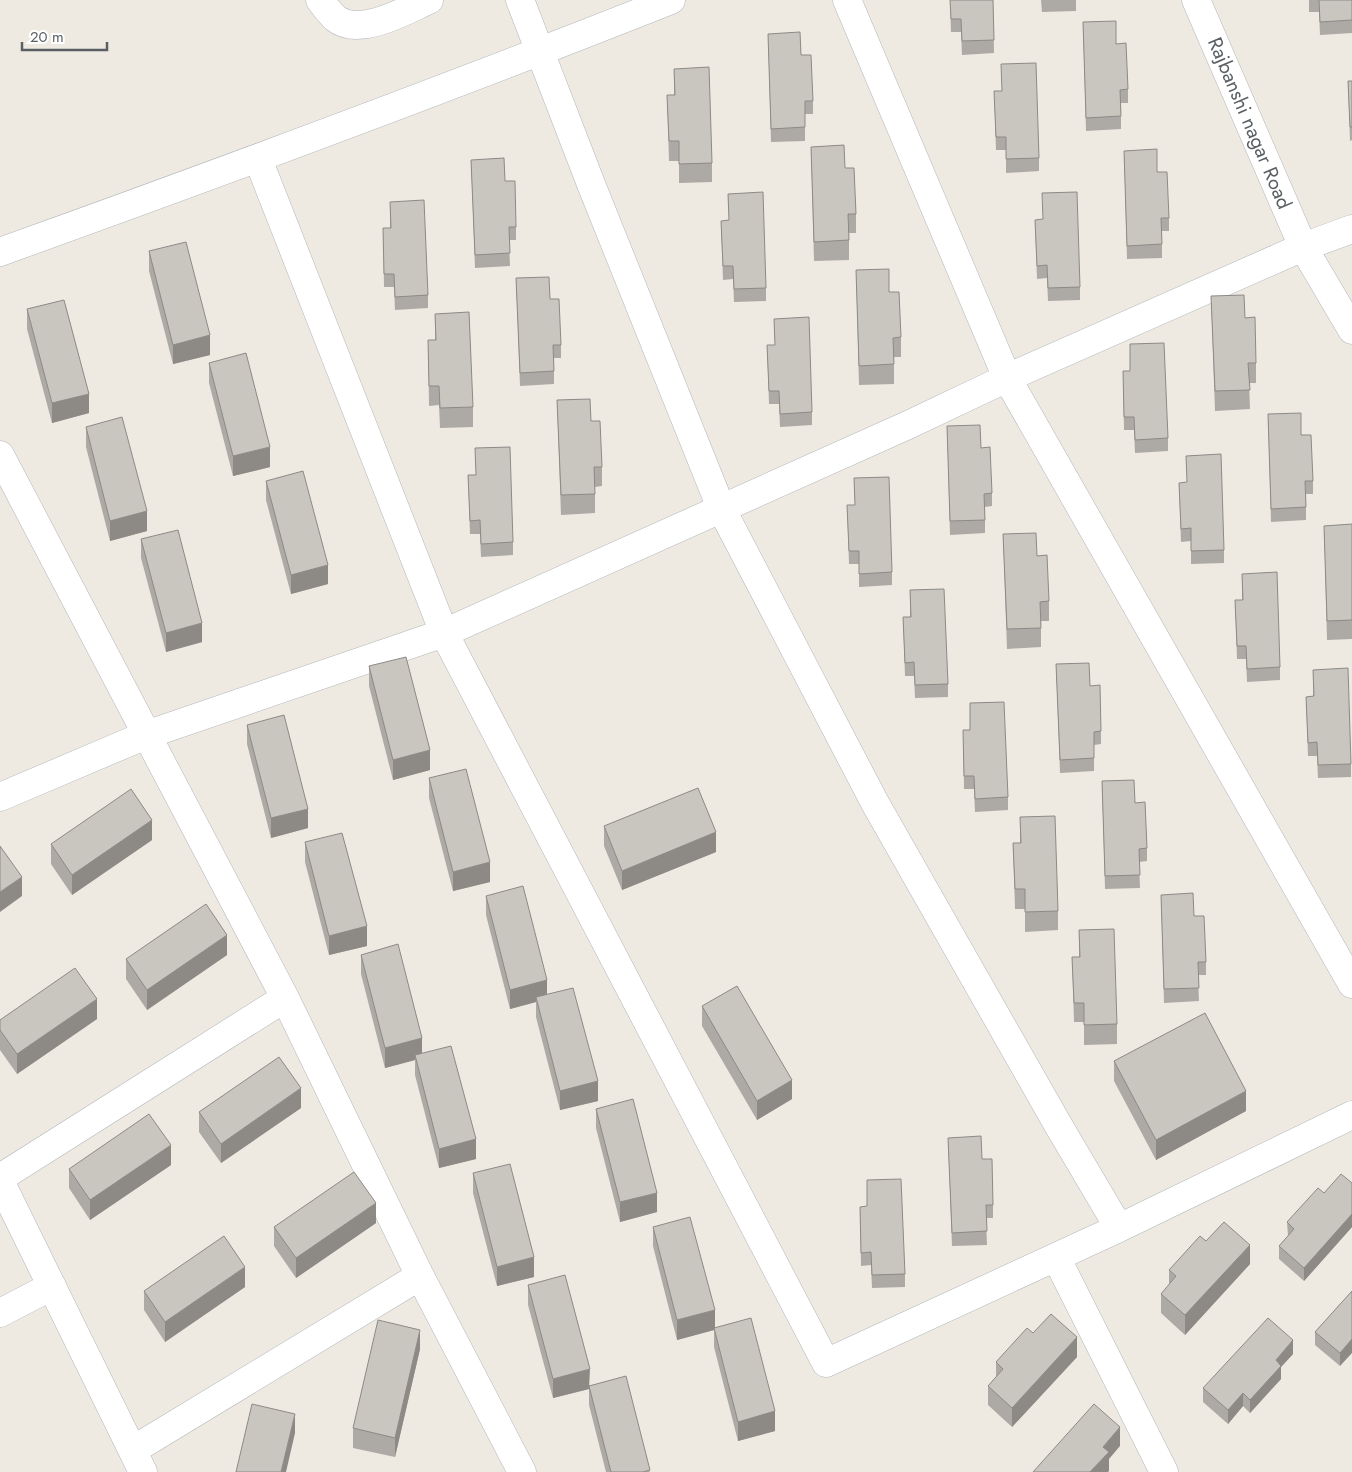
<svg xmlns="http://www.w3.org/2000/svg" width="1352" height="1472" viewBox="0 0 1352 1472" font-family="Jost,sans-serif">
	<style>
		.lines { fill: none; stroke-linecap: round; stroke-linejoin: round }
		.minor-casing { stroke: #b3b6ba; stroke-width: 29 }
		.minor { stroke: #fff; stroke-width: 28 }
		.wall { fill: #ada9a4 }
		.shaded-wall { fill: #8d8a86 }
		.building { fill: #c9c5bf; stroke: #8d8a86 }
		.labels { text-anchor: middle; stroke-width: 4.5; stroke-linejoin: round; paint-order: stroke }
		.street-label { font-size: 20px; fill: #5a5f64; stroke: #fff }
	</style>
	<rect width="100%" height="100%" fill="#eeeae2"/>
	<g class="lines">
		<defs>
			<path id="minor" d="M320 0C324 6 330 13 335 18 359 38 406 10 429 0
				M520 0 591 184 721 508 875 803 1057 1123 1119 1228 1352 1115
				M847 0 1007 378 1352 984
				M1196 0 1303 247 1352 330
				M258 159 444 633 826 1363 1119 1228
				M0 252C225 171 449 88 671 0
				M0 455 285 998 420 1276 522 1472
				M0 797 146 735 444 633 908 425 1007 378 1303 247 1352 229
				M0 1178 285 998
				M0 1181 143 1472
				M1056 1257 1164 1472
				M0 1313 52 1286
				M133 1450 420 1276"/>
		</defs>
		<use href="#minor" class="minor-casing"/>
		<use href="#minor" class="minor"/>
	</g>
	<path class="wall" d="M950 0H993L994 53 962 55 961 32H951Z
		M1041 0H1076V11L1042 12Z
		M1309 0H1352V33L1320 35 1319 12H1309Z
		M1083 22 1116 44 1128 89V103H1121V129L1086 131Z
		M768 34 801 55 813 101V114H805V141L771 142Z
		M674 69 712 163V182L679 183V161H669L667 95H674Z
		M1348 81H1352V140L1350 141Z
		M994 91 1039 158V171L1006 173V150H996Z
		M811 147 845 168 856 214V233H849V260L814 261Z
		M1124 151 1157 172 1169 218V231H1162V258L1127 259Z
		M471 160 505 181 516 227V240H509L510 266 475 268Z
		M728 194 766 288V301L734 302 733 279 723 280 721 221 729 220Z
		M390 202 428 295V308L395 310 394 287H384L383 228H390Z
		M1035 220 1080 287V300L1048 301 1047 278 1037 279Z
		M149 251 210 355 173 364 149 271Z
		M856 270 889 292 901 337V357H894V384L859 385Z
		M516 278 550 299 561 345V358H554V384L520 386Z
		M1211 296 1245 318 1256 363V383H1249L1250 409 1215 411Z
		M27 309 89 413 52 423 27 329Z
		M435 314 473 407V427L440 428 439 405 429 406 428 340H435Z
		M774 319 812 412V425L780 427 779 404H769L767 345H775Z
		M209 363 270 467 233 476 209 383Z
		M1123 371 1168 438V451L1135 453 1134 430H1124Z
		M557 400 602 467V486L595 487V513L561 515Z
		M1268 414 1301 435 1313 481V494H1306V520L1271 522Z
		M947 426 981 448 992 493V506L985 507V533L950 535Z
		M86 427 147 531 110 541 86 447Z
		M468 475 513 542V555L481 557 480 534H470Z
		M854 478 892 572V585L859 587V564H849L847 505H855Z
		M266 481 328 584 291 594 266 500Z
		M1179 483 1224 550V563L1191 564V541L1181 542Z
		M1352 524V639L1327 640 1324 526Z
		M1003 534 1037 556 1049 601V621H1041V647L1007 649Z
		M141 539 202 642 166 652 141 558Z
		M1242 574 1280 667V680L1247 682 1246 659H1237L1235 600H1242Z
		M910 590 948 684V697L915 698 914 676H905L903 617H910Z
		M1056 664 1090 686 1101 731V744L1094 745V771L1060 773Z
		M369 666 430 770 393 780 369 686Z
		M1313 670 1351 764V777L1318 778 1317 756H1308L1306 697 1313 696Z
		M247 725 308 828 271 838 247 744Z
		M963 730 1008 797V810L975 812 974 789H964Z
		M429 778 490 882 453 891 429 798Z
		M1102 781 1147 848V861L1139 862 1140 888 1105 889Z
		M1020 817 1058 911V930L1025 932V909H1015L1013 843H1020Z
		M604 826 716 852 622 890 604 846Z
		M152 840 72 895 51 864V844Z
		M305 842 367 946 329 955 305 862Z
		M1161 895 1194 916 1206 962V975H1198L1199 1001 1164 1003Z
		M486 896 547 994 598 1101 560 1110 536 1017V1002L510 1009 486 915Z
		M1079 930 1117 1024V1044L1084 1045V1022H1074L1072 957H1079Z
		M227 955 147 1010 126 979V959Z
		M361 955 422 1053 476 1159 439 1168 415 1075V1060L385 1068 361 974Z
		M702 1006 792 1099 757 1120 702 1026Z
		M97 1019 17 1074 0 1050V1020Z
		M1114 1061 1246 1111 1156 1160 1114 1081Z
		M301 1108 221 1163 199 1132V1112Z
		M596 1109 657 1212 620 1222 596 1128Z
		M948 1138 982 1159 993 1205V1218H986L987 1245 952 1246Z
		M171 1165 90 1220 69 1188V1169Z
		M473 1173 534 1277 497 1286 473 1193Z
		M1352 1183V1227L1304 1281 1279 1259V1246L1288 1236 1287 1222 1324 1193Z
		M860 1207 905 1274V1287L872 1288 871 1265 861 1266Z
		M376 1223 296 1278 274 1246V1227Z
		M653 1227 715 1328 775 1431 738 1441 714 1347V1330L677 1340 653 1246Z
		M1206 1241 1250 1264 1185 1335 1161 1313V1294L1169 1285V1270Z
		M528 1285 590 1386 650 1472H606L589 1405V1389L553 1398 528 1305Z
		M245 1287 165 1342 144 1310V1291Z
		M1352 1291 1340 1366 1315 1345V1332Z
		M1033 1333 1077 1357 1012 1427 988 1405V1386L996 1377V1362Z
		M420 1349 395 1457 353 1448V1428Z
		M1293 1354 1281 1367V1379L1250 1413 1243 1406 1228 1424 1203 1402V1388Z"/>
	<path class="shaded-wall" d="M210 335V355L173 364V345Z
		M89 394V413L52 423V403Z
		M270 447V467L233 476V456Z
		M147 511V531L110 541V521Z
		M328 565V584L291 594V575Z
		M202 623V642L166 652V633Z
		M430 750V770L393 780V760Z
		M308 809V828L271 838V818Z
		M152 820V840L72 895V875Z
		M716 832V852L622 890V871Z
		M490 862V882L453 891V872Z
		M22 877V896L0 912V892Z
		M367 926V946L329 955V936Z
		M227 935V955L147 1010V990Z
		M547 980V999L536 997V1002L510 1009V990Z
		M97 999V1019L17 1074V1054Z
		M422 1038V1058L415 1055V1060L385 1068V1048Z
		M792 1080V1099L757 1120V1101Z
		M598 1081V1101L560 1110V1091Z
		M301 1088V1108L221 1163V1144Z
		M1246 1091V1111L1156 1160V1140Z
		M476 1139V1159L439 1168V1149Z
		M171 1145V1165L90 1220V1200Z
		M657 1193V1212L620 1222V1202Z
		M376 1203V1223L296 1278V1258Z
		M1352 1214V1227L1304 1281V1268Z
		M1250 1245V1264L1185 1335V1315Z
		M534 1257V1277L497 1286V1267Z
		M245 1267V1287L165 1342V1322Z
		M715 1310V1330L714 1328V1330L677 1340V1320Z
		M420 1330V1349L395 1457V1438Z
		M1077 1337V1357L1012 1427V1408Z
		M1352 1339V1353L1340 1366V1353Z
		M1293 1340V1354L1281 1367V1379L1250 1413V1400L1276 1360Z
		M590 1369 589 1389 553 1398V1379Z
		M1243 1393V1406L1228 1424V1410Z
		M775 1411V1431L738 1441V1422Z
		M295 1414V1433L286 1472H281Z
		M1120 1427V1446L1109 1459V1471L1108 1472H1090L1103 1447Z"/>
	<path class="building" d="M950 0H993L994 40 962 41 961 19H951Z
		M1319 0H1352V20L1320 22Z
		M1116 21V44L1126 43 1128 89 1120 90 1121 116 1086 118 1083 22Z
		M800 32 801 55H811L813 101H805V127L771 129 768 34Z
		M1036 63 1039 158 1006 159V137H996L994 91H1002L1001 64Z
		M709 67 712 163 679 164V141H669L667 95H675L674 69Z
		M1348 81H1352V127H1350Z
		M844 145 845 168H854L856 214H848L849 240 814 242 811 147Z
		M1157 149V172H1167L1169 218H1161L1162 244 1127 246 1124 151Z
		M504 158 505 181H515L516 227H509L510 253 475 255 471 160Z
		M763 192 766 288 734 289 733 266H723L721 221 729 220 728 194Z
		M1077 192 1080 287 1048 288 1047 265 1037 266 1035 220 1043 219 1042 193Z
		M424 200 428 295 395 297 394 274H384L383 228H391L390 202Z
		M186 242 210 335 173 345 149 251Z
		M889 269V292H899L901 337 893 338 894 364 859 366 856 270Z
		M549 277 550 299H559L561 345H553L554 371 520 373 516 278Z
		M1244 295 1245 318 1255 317 1256 363H1248L1250 390 1215 391 1211 296Z
		M64 300 89 394 52 403 27 309Z
		M469 312 473 407 440 408 439 386H429L428 340H436L435 314Z
		M809 317 812 412 780 414 779 391H769L767 345H775L774 319Z
		M1164 343 1168 438 1135 440 1134 417H1124L1123 371H1130V344Z
		M246 353 270 447 233 456 209 363Z
		M590 399 591 421H600L602 467H594L595 494 561 495 557 400Z
		M1301 413V435H1311L1313 481H1305L1306 507 1271 509 1268 414Z
		M122 417 147 511 110 521 86 427Z
		M980 425 981 448 990 447 992 493 984 494 985 520 950 521 947 426Z
		M510 447 513 542 481 544 480 520 470 521 468 475H476L475 448Z
		M1221 454 1224 550 1191 551V528L1181 529 1179 483 1187 482 1186 456Z
		M303 471 328 565 291 575 266 481Z
		M889 477 892 572 859 574V551H849L847 505H855L854 478Z
		M1352 524V620L1327 621 1324 526Z
		M178 530 202 623 166 633 141 539Z
		M1036 533 1037 556 1047 555 1049 601 1040 602 1041 628 1007 629 1003 534Z
		M1277 572 1280 667 1247 669 1246 646H1237L1235 600H1243L1242 574Z
		M944 589 948 684 915 685 914 662 905 663 903 617H911L910 590Z
		M406 657 430 750 393 760 369 666Z
		M1089 663 1090 686 1100 685 1101 731 1094 732V758L1060 760 1056 664Z
		M1348 668 1351 764 1318 765 1317 742 1308 743 1306 697 1314 696 1313 670Z
		M1004 702 1008 797 975 799 974 776H964L963 730H970V703Z
		M284 715 308 809 271 818 247 725Z
		M466 769 490 862 453 872 429 778Z
		M1134 780 1135 803 1145 802 1147 848 1139 849 1140 875 1105 876 1102 781Z
		M698 788 716 832 622 871 604 826Z
		M131 789 152 820 72 875 51 844Z
		M1055 816 1058 911 1025 912V889H1015L1013 843H1021L1020 817Z
		M342 833 367 926 329 936 305 842Z
		M0 846 22 877 0 892Z
		M523 886 547 980 510 990 486 896Z
		M1193 893 1194 916H1204L1206 962H1198L1199 988 1164 989 1161 895Z
		M206 904 227 935 147 990 126 959Z
		M1114 929 1117 1024 1084 1025V1003H1074L1072 957H1080L1079 930Z
		M398 944 422 1038 385 1048 361 955Z
		M75 968 97 999 17 1054 0 1030V1020Z
		M737 986 792 1080 757 1101 702 1006Z
		M573 988 598 1081 560 1091 536 997Z
		M1205 1013 1246 1091 1156 1140 1114 1061Z
		M451 1046 476 1139 439 1149 415 1055Z
		M279 1057 301 1088 221 1144 199 1112Z
		M633 1099 657 1193 620 1202 596 1109Z
		M149 1114 171 1145 90 1200 69 1169Z
		M981 1136 982 1159H992L993 1205H986L987 1231 952 1233 948 1138Z
		M510 1164 534 1257 497 1267 473 1173Z
		M354 1172 376 1203 296 1258 274 1227Z
		M1341 1174 1352 1183V1214L1304 1268 1279 1246 1294 1229 1287 1222 1318 1188 1324 1193Z
		M901 1179 905 1274 872 1275 871 1252 861 1253 860 1207 867 1206V1180Z
		M690 1217 715 1310 677 1320 653 1227Z
		M1224 1222 1250 1245 1185 1315 1161 1294 1176 1276 1169 1270 1200 1236 1206 1241Z
		M224 1236 245 1267 165 1322 144 1291Z
		M565 1275 590 1369 553 1379 528 1285Z
		M1352 1291V1339L1340 1353 1315 1332Z
		M1051 1314 1077 1337 1012 1408 988 1386 1003 1369 996 1362 1027 1328 1033 1333Z
		M751 1318 775 1411 738 1422 714 1328Z
		M1268 1318 1293 1340 1276 1360 1281 1366 1250 1400 1243 1393 1228 1410 1203 1388Z
		M378 1320 420 1330 395 1438 353 1428Z
		M626 1376 650 1470 643 1472H611L589 1386Z
		M252 1404 295 1414 281 1472H236Z
		M1094 1404 1120 1427 1103 1447 1109 1452 1090 1472H1033Z"/>
	<g class="labels">
		<g class="street-label">
			<text transform="translate(1250 123) rotate(67)" y="7">Rajbanshi nagar Road</text>
		</g>
	</g>
	<path d="M22 42v8h85v-8" fill="none" stroke="#5a5f64" stroke-width="2.5"/>
	<text x="30" y="42" font-size="15" fill="#5a5f64" stroke="#ffffff" stroke-width="4" paint-order="stroke">20 m</text>
</svg>
